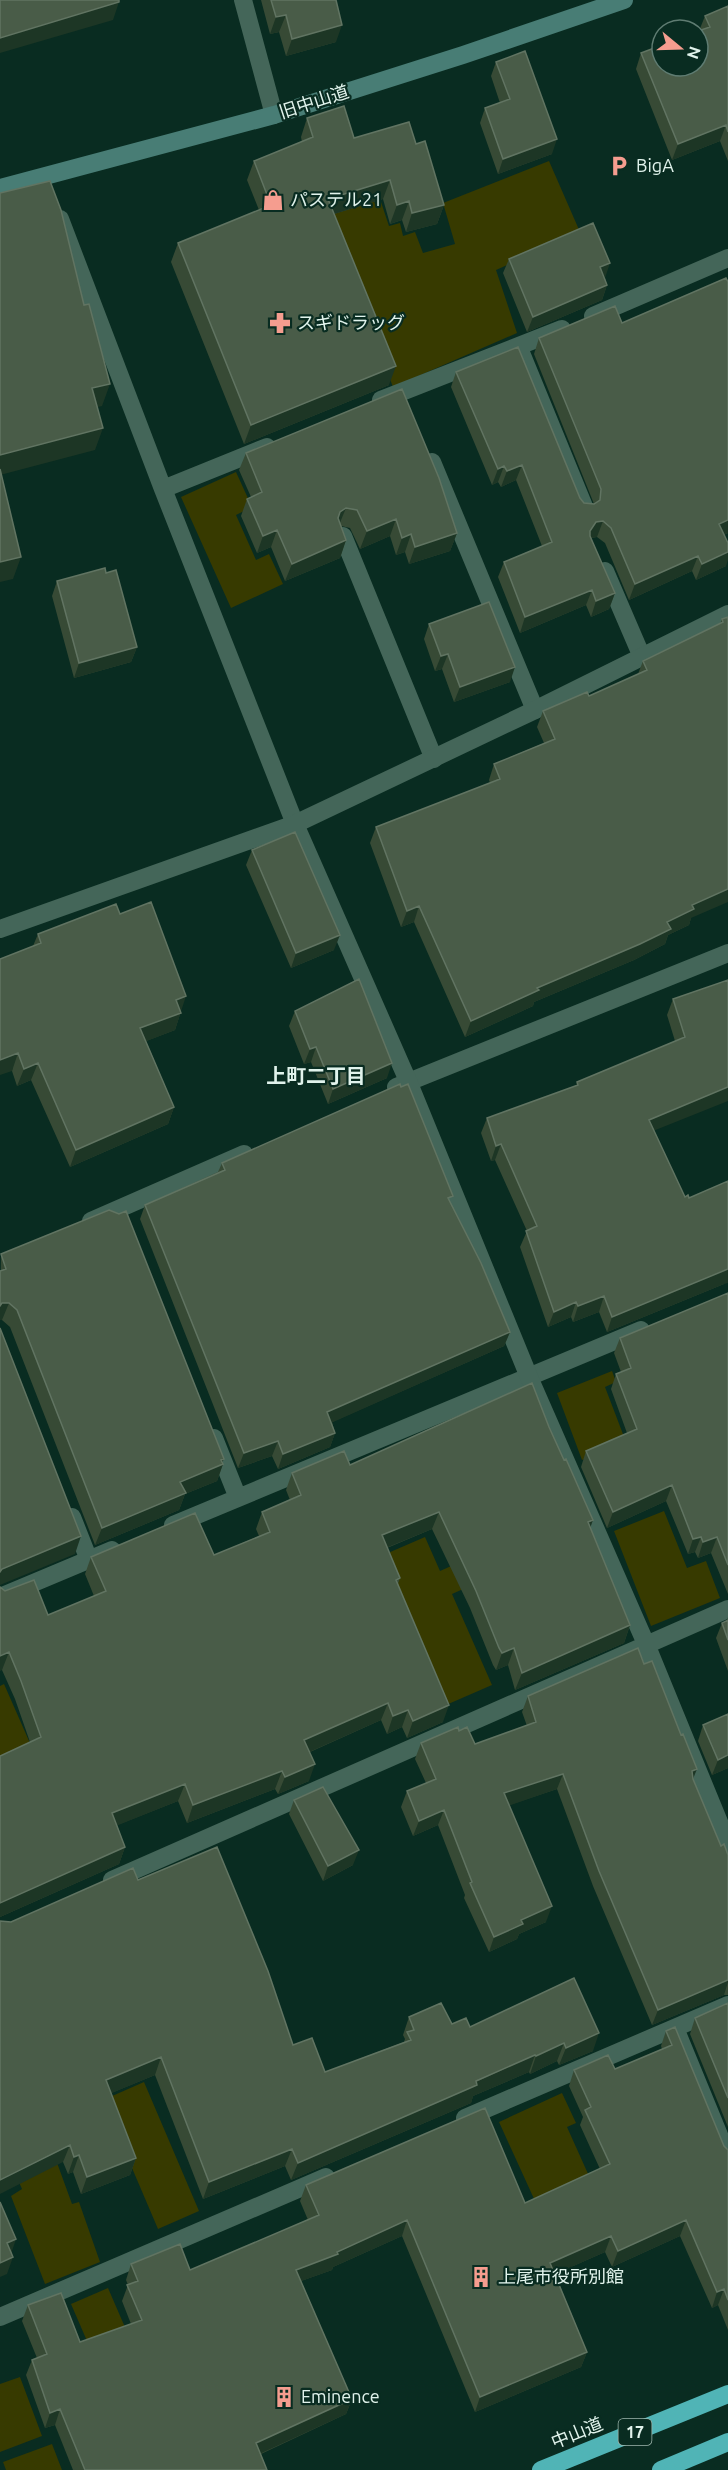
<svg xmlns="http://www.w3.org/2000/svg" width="728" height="2470" viewBox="0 0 728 2470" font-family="Ubuntu,'Noto Sans JP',sans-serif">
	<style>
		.green { fill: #373a00 }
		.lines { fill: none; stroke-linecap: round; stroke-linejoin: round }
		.lane { stroke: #446659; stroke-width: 18 }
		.street { stroke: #446659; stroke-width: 18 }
		.secondary { stroke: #487d75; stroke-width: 18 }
		.highway { stroke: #50b4b6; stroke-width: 18 }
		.wall { fill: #374a35 }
		.shaded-wall { fill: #1d3625 }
		.building { fill: #495c48; stroke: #617462; stroke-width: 1.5 }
		.labels { text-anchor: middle; stroke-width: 4.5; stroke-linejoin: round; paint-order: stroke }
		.shield { fill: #092c21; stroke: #a0b7af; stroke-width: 1.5 }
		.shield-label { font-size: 16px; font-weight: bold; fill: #e1f3ec }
		.street-label { font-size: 18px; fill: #e1f3ec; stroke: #092c21 }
		.poi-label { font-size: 18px; fill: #e1f3ec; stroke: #092c21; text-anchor: start }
		.neighbourhood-label { font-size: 20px; font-weight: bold; fill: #e1f3ec; stroke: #092c21 }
	</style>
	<rect width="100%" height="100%" fill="#092c21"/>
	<path class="green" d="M549 161 580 232 496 270 517 333 393 387 323 202 368 185 375 204 381 202 389 226 400 223 403 236 415 232 423 253 455 244 443 203Z
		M236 472 252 507 236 515 256 560 269 554 283 584 231 608 181 497Z
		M612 1371 616 1382 605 1387 626 1442 582 1460 557 1393Z
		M664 1511 687 1568 706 1561 720 1598 651 1626 614 1531Z
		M425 1537 440 1571 507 1541 517 1565 452 1594 492 1685 446 1705 381 1556Z
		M4 1684 33 1750 0 1764V1686Z
		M144 2082 199 2211 158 2229 103 2100Z
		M562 2093 576 2123 567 2127 589 2176 535 2201 499 2122Z
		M40 2116 72 2204 79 2202 100 2262 45 2284 11 2196 22 2189 0 2140V2129Z
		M108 2288 134 2348 97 2364 71 2304Z
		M20 2377 42 2436 0 2452V2384Z
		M52 2444 62 2470H6L3 2462Z"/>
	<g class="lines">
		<path class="lane" d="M60 219 163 489 295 824
			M593 316 728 258
			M519 348 585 509
			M381 400 562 329
			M432 462 535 710
			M163 489 267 447
			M343 536 434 759
			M605 571 642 657
			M396 1087 728 953
			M91 1221 244 1154
			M214 1438 238 1498
			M72 1517 89 1560
			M173 1525 641 1330
			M0 1597 112 1550
			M675 2028 728 2157
			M465 2118 728 2005
			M0 2317 326 2177"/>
		<path class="street" d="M243 0 274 115
			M295 824 408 1081 529 1377 646 1644 728 1844
			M0 929 295 824 535 710 728 614
			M112 1880 728 1609"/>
		<path class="secondary" d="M0 188 274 115 463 55 624 0"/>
		<path class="highway" d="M541 2470 728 2394
			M661 2470 728 2442"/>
	</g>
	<path class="wall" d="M261 0H336V42L286 56 279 32 270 34Z
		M728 6V161L720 141 672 160 636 69 641 53 699 31 705 16Z
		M496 62 552 154 498 174 480 123 485 108 500 103 491 76Z
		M307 118 354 138 416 144 444 205 437 224 406 232 402 220 390 224 383 199 334 214 389 385 244 444 171 262 178 243 259 210 247 180 254 161 302 142 301 137Z
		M509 259 605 278 607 285 602 300 527 332 503 273Z
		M728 282V533L724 535 726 566 696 580 692 571 629 600 605 543 597 537 591 538 615 593 609 609 591 617 586 605 520 633 498 577 504 562 542 546 516 480 501 487 498 482 492 485 451 387 456 372 584 503 594 504 534 354 539 338 622 323Z
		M246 453 457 533 450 551 409 564 405 552 396 555 390 536 360 549 350 528 341 526 346 540 340 558 285 581 271 547 257 553 241 516 247 499 251 497 239 470Z
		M106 573 137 647 131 662 74 678 52 596 57 581Z
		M728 617 691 918 689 925 668 935 665 944 634 960 534 1002 533 1006 465 1037 414 922 401 927 370 843 376 827 490 783 489 780 494 764 544 743 537 727 543 711 589 696 638 674 643 661 720 624 722 619Z
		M429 624 510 682 454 702 442 669 435 671 424 639Z
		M252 850 334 950 291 968 246 865Z
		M120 914 181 1011 175 1030 146 1041 174 1107 168 1124 70 1167 31 1080 17 1086 12 1071 33 946 38 934Z
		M728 980 654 1131 724 1284 607 1332 599 1312 573 1322 571 1317 548 1327 520 1247 527 1231 495 1160 491 1161 481 1133 487 1118 576 1086 577 1082 675 1041 667 1015 673 999Z
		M295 1011 387 1078 328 1104 311 1062 304 1064 289 1026Z
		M222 1163 450 1202 510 1332 504 1346 332 1422 335 1433 330 1447 278 1469 272 1456 238 1468 140 1219 145 1205 218 1172Z
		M1 1254 224 1459 222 1462 223 1464 217 1481 185 1494 179 1510 95 1545 10 1327 2 1320H0Z
		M728 1293V1594L711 1553 698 1558 695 1552 688 1554 666 1501 607 1528 581 1467 586 1451 627 1433 611 1389 616 1374 621 1372 614 1353 620 1338Z
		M549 1427 630 1625 624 1643 515 1690 508 1665 496 1670 493 1665 470 1608 432 1529 387 1548 400 1578 398 1584 443 1722 407 1738 402 1727 387 1734 381 1720 310 1752 309 1781 278 1794 275 1789 187 1823 178 1801 117 1825 125 1847 119 1864 0 1917V1756L30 1742 15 1699 2 1670 5 1591 48 1615 94 1596 85 1574 91 1557 214 1555 259 1536 256 1529 262 1512 290 1500 286 1490 292 1473 350 1465Z
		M728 1617V1671L716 1638 722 1623 727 1621Z
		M528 1696 693 1779 721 1846 728 1855V1995H724L652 2025 593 1886 557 1789 509 1805 546 1922 519 1934 517 1939 489 1952 464 1898 465 1895 438 1825 413 1836 401 1807 407 1791 426 1783 415 1759 421 1743 459 1731 475 1744 527 1726 522 1712Z
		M728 1714V1768L712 1775 698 1741 703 1725Z
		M294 1800 353 1865 323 1881 289 1814Z
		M138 1880 293 2045 325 2072 404 2042 405 2039 403 2035 409 2017 470 2027 574 1978 593 2051 559 2065 557 2061 530 2074 529 2072 473 2096 471 2103 291 2180 285 2166 203 2199 155 2075 111 2093 136 2158 130 2175 81 2194 73 2172 68 2174 63 2162 11 1922Z
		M728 2003V2127L690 2034 695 2018Z
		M666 2031 724 2146 728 2150V2330L718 2305 712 2308 680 2236 612 2267 605 2252 555 2274 587 2352 581 2367 475 2412 402 2236 333 2267 332 2270 301 2281 352 2399 346 2414 261 2454 267 2470H73L55 2425 45 2428 26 2375 32 2360 37 2358 22 2321 28 2305 80 2342 131 2324 122 2301 128 2285 126 2280 131 2264 190 2270 308 2220 300 2201 306 2185 525 2203 600 2169 580 2125 583 2117 569 2086 574 2070 615 2069 662 2049 661 2046Z"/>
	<path class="shaded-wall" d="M119 2 113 20 0 53V38Z
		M286 15 279 32 270 34 276 17Z
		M342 25 336 42 286 56 292 39Z
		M726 125 720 141 672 160 678 144Z
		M557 139 552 154 498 174 503 159Z
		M390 180 383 199 321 218 328 199Z
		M409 201 402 220 390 224 397 205Z
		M444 205 437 224 406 232 412 213Z
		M610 263 605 278 600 267Z
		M607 285 602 300 527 332 533 317Z
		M396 366 389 385 244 444 251 425Z
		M110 384 102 406 84 410 92 388Z
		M103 428 95 450 0 475V455Z
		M522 465 516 480 501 487 507 471Z
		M504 466 498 482 492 485 498 469Z
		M346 508 339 525 334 530 340 512Z
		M396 519 390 536 360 549 367 531Z
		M728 520V533L714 539 719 524Z
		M603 521 597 537 590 538V531L596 522Z
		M277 530 271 547 257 553 263 536Z
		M457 533 450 551 409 564 415 547Z
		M411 534 405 552 396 555 402 538Z
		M346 540 340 558 285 581 292 564Z
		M728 552V560L726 566 696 580 702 564Z
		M698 556 692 571 629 600 635 584Z
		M21 557 13 579 0 582V562Z
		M592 590 586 605 520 633 525 617Z
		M615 593 609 609 591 617 596 601Z
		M137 647 131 662 74 678 79 663Z
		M448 654 442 669 435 671 441 656Z
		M515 667 510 682 454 702 460 687Z
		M728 889V902L691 918 689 925 668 935 665 944 634 960 534 1002 533 1006 465 1037 471 1021 667 922 692 905Z
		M419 906 414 922 401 927 407 911Z
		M340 935 334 950 291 968 296 953Z
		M186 996 175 1030 134 1046 140 1028 176 1000Z
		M316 1047 311 1062 304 1064 310 1049Z
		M18 1053 12 1071 0 1075V1060Z
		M38 1063 31 1080 17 1086 24 1069Z
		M392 1063 387 1078 328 1104 333 1089Z
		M728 1087V1101L643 1135 649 1120Z
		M174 1107 168 1124 70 1167 76 1150Z
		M501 1144 495 1160 491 1161 496 1146Z
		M728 1269V1283L724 1284 607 1332 612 1317Z
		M604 1296 599 1312 573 1322 578 1306Z
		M576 1302 571 1317 548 1327 554 1312Z
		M2 1303H9L2 1320H0V1306Z
		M510 1332 504 1346 322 1427 327 1412Z
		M335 1433 330 1447 278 1469 283 1454Z
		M278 1441 272 1456 238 1468 244 1453Z
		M224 1459 221 1464H223L217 1481 185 1494 179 1510 95 1545 102 1528 180 1482Z
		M672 1485 666 1501 607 1528 613 1512Z
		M439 1512 432 1529 376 1552 382 1535Z
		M593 1520 587 1537 588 1522Z
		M81 1536 75 1554 0 1585V1572L2 1569Z
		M701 1537 695 1552 688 1554 693 1539Z
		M717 1537 711 1553 698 1558 703 1542Z
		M630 1625 624 1643 515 1690 522 1673Z
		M514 1648 508 1665 496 1670 502 1653Z
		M9 1652 2 1670 0 1671V1656Z
		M388 1703 381 1720 298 1757 304 1740Z
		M449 1705 443 1722 407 1738 413 1721Z
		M408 1710 402 1727 387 1734 393 1716Z
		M728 1755V1768L712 1775 718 1760Z
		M315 1764 309 1781 278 1794 285 1777Z
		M697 1769 691 1784 692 1771Z
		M282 1771 275 1789 187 1823 193 1805Z
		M563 1774 557 1789 499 1809 504 1793Z
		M185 1784 178 1801 106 1830 112 1813Z
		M444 1810 438 1825 413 1836 419 1821Z
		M125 1847 119 1864 0 1917V1903L2 1901Z
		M359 1850 353 1865 323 1881 328 1866Z
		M552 1906 546 1922 519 1934 517 1939 489 1952 494 1937 521 1920Z
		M728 1980V1982L724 1995 652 2025 658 2010Z
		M599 2033 593 2051 559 2065 566 2048Z
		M564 2043 557 2061 530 2074 536 2056Z
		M535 2055 529 2072 473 2096 471 2103 291 2180 298 2163Z
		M161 2057 155 2075 100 2098 106 2080Z
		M70 2145 63 2162 0 2194V2180Z
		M292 2149 285 2166 203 2199 209 2182Z
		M79 2155 73 2172 68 2174 74 2157Z
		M136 2158 130 2175 81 2194 87 2177Z
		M407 2220 402 2236 333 2267 332 2270 290 2285 296 2270 337 2252Z
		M686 2220 680 2236 612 2267 618 2251Z
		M611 2236 605 2252 544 2279 550 2263Z
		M16 2239 10 2257 7 2243Z
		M13 2257 7 2274 0 2277V2263Z
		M724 2289 718 2305 712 2308 717 2292Z
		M587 2352 581 2367 475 2412 480 2397Z
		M352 2399 346 2414 251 2458 256 2443Z
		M60 2409 55 2425 45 2428 50 2413Z"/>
	<path class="building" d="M0 0H119V2L0 38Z
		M271 0H336L342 25 292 39 286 15 276 17Z
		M728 6V132L726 125 678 144 641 53 662 45V66H698V31L710 27 705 16Z
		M525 51 557 139 503 159 485 108 510 99 496 62Z
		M344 106 354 138 409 122 416 144 425 141 444 205 412 213 409 201 397 205 390 180 328 199 396 366 251 425 178 243 271 205 254 161 313 137 307 118Z
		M50 181 61 210 84 305 89 304 110 384 92 388 103 428 0 455V193Z
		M593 223 610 263 600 267 607 285 533 317 509 259Z
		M726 278 728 282V520L719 524 728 543V552L702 564 698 556 635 584 611 528 603 521 596 522 590 531V536L615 593 596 601 592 590 525 617 504 562 552 542 522 465 507 471 504 466 498 469 456 372 518 347 580 498 584 503 594 504 600 500 601 489 539 338 615 306 622 323Z
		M402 389 439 478 457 533 415 547 411 534 402 538 396 519 367 531 357 510 346 508 340 512 338 518 346 540 292 564 277 530 263 536 247 499 262 492 246 453Z
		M0 469 21 557 0 562Z
		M105 568 106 573 116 570 137 647 79 663 57 581Z
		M489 602 515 667 460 687 448 654 441 656 429 624Z
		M728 617V889L692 905 694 909 667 922 671 929 640 944 537 988 539 990 471 1021 419 906 407 911 376 827 500 779 494 764 555 739 543 711 587 692 589 696 647 670 643 661 723 622 722 619Z
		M295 832 340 935 296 953 252 850Z
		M151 902 186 996 176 1000 181 1013 140 1028 174 1107 76 1150 38 1063 24 1069 18 1053 0 1060V959L41 943 38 934 116 904 120 914Z
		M359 979 392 1063 333 1089 316 1047 310 1049 295 1011Z
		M728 980V1087L649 1120 685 1197 688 1195 689 1198 728 1181V1269L612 1317 604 1296 578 1306 576 1302 554 1312 526 1231 537 1226 501 1144 496 1146 487 1118 578 1085 577 1082 685 1037 673 999Z
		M400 1084 401 1087 408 1084 453 1196 448 1198 481 1263 510 1332 327 1412 335 1433 283 1454 278 1441 244 1453 145 1205 225 1170 222 1163Z
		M109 1210 119 1214 126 1211 224 1459 221 1460 223 1464 180 1482 186 1493 102 1528 17 1310 9 1303H2L0 1306V1271L6 1269 1 1254Z
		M728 1293V1565L717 1537 703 1542 701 1537 693 1539 672 1485 613 1512 586 1451 637 1429 616 1374 631 1368 620 1338Z
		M0 1328 81 1536 2 1569 0 1572Z
		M532 1383 549 1427 564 1460 566 1459 593 1520 588 1522 630 1625 522 1673 514 1648 502 1653 499 1648 476 1591 439 1512 382 1535 400 1578 396 1580 449 1705 413 1721 408 1710 393 1716 388 1703 304 1740 315 1764 285 1777 282 1771 193 1805 185 1784 112 1813 125 1847 0 1903V1756L41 1737 21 1681 9 1652 0 1656V1587L5 1591 34 1580 48 1615 106 1591 91 1557 195 1513 214 1555 270 1532 262 1512 301 1495 292 1473 344 1451 350 1465Z
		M728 1620V1640L722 1623Z
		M638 1648 644 1664 652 1661 681 1735 683 1734 697 1769 692 1771 693 1779 721 1846 724 1844 728 1855V1980L658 2010 599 1871 563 1774 504 1793 552 1906 521 1920 523 1924 494 1937 470 1883 472 1882 444 1810 419 1821 407 1791 436 1779 421 1743 458 1727 459 1731 467 1727 475 1744 536 1722 528 1696Z
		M728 1714V1755L718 1760 703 1725Z
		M323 1787 359 1850 328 1866 294 1800Z
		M217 1847 268 1971 293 2045 312 2038 325 2072 411 2040 407 2032 414 2030 409 2017 441 2003 452 2024 466 2018 470 2027 574 1978 599 2033 566 2048 564 2043 536 2056 535 2055 476 2081 477 2085 298 2163 292 2149 209 2182 161 2057 106 2080 136 2158 87 2177 79 2155 74 2157 70 2145 0 2180V1921L11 1922 133 1868 138 1880Z
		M728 2003V2098L695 2018Z
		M675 2027 724 2146 728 2150V2300L724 2289 717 2292 686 2220 618 2251 611 2236 550 2263 587 2352 480 2397 407 2220 337 2252 338 2254 296 2270 352 2399 256 2443 267 2470H85L60 2409 50 2413 32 2360 47 2354 28 2305 61 2293 80 2342 142 2320 127 2285 138 2281 131 2264 180 2244 190 2270 319 2215 306 2185 485 2108 525 2203 610 2164 585 2110 591 2107 574 2070 608 2055 615 2069 672 2045 666 2031Z
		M0 2202 16 2239 7 2243 13 2257 0 2263Z"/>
	<defs>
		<symbol id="parking-bare" viewBox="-9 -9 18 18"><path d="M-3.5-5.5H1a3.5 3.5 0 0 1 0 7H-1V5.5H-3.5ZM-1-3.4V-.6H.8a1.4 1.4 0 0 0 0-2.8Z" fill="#f59d8f" stroke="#092c21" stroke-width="2.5" paint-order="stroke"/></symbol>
		<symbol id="shop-bare" viewBox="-9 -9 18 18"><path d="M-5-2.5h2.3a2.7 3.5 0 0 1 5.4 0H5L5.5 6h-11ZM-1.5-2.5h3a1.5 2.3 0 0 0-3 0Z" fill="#f59d8f" stroke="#092c21" stroke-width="2.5" paint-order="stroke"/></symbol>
		<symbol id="pharmacy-bare" viewBox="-9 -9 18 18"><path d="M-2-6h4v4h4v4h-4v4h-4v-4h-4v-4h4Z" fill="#f59d8f" stroke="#092c21" stroke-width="2.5" paint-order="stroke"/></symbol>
		<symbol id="building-bare" viewBox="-9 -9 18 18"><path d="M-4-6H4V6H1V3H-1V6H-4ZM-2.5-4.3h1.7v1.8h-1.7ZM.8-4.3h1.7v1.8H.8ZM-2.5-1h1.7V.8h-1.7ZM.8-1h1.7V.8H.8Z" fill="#f59d8f" stroke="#092c21" stroke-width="2.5" paint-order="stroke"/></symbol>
	</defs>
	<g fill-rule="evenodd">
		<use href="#parking-bare" x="604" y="151" width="30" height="30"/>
		<use href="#shop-bare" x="258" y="185" width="30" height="30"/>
		<use href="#pharmacy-bare" x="265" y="308" width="30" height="30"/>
		<use href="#building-bare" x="466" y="2262" width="30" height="30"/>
		<use href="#building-bare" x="269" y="2382" width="30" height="30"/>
	</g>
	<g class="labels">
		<rect class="shield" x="618.5" y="2419" width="33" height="26" rx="4.5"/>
		<g class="shield-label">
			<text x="635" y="2438">17</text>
		</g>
		<g class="street-label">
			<text transform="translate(314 102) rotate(-18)" y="6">旧中山道</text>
			<text transform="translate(577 2433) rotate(-22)" y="6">中山道</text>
		</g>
		<g class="poi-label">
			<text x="636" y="172">BigA</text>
			<text x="290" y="206">パステル21</text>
			<text x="297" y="329">スギドラッグ</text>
			<text x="498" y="2283">上尾市役所別館</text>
			<text x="301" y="2403">Eminence</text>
		</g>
		<g class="neighbourhood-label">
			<text x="316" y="1083">上町二丁目</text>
		</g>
	</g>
	<g transform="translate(680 48) rotate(109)"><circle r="28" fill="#092c21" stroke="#5f7c72" stroke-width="1.5"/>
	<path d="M0-4.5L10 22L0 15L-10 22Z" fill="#f59d8f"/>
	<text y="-9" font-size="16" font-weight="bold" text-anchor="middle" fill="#e1f3ec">N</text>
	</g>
</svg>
